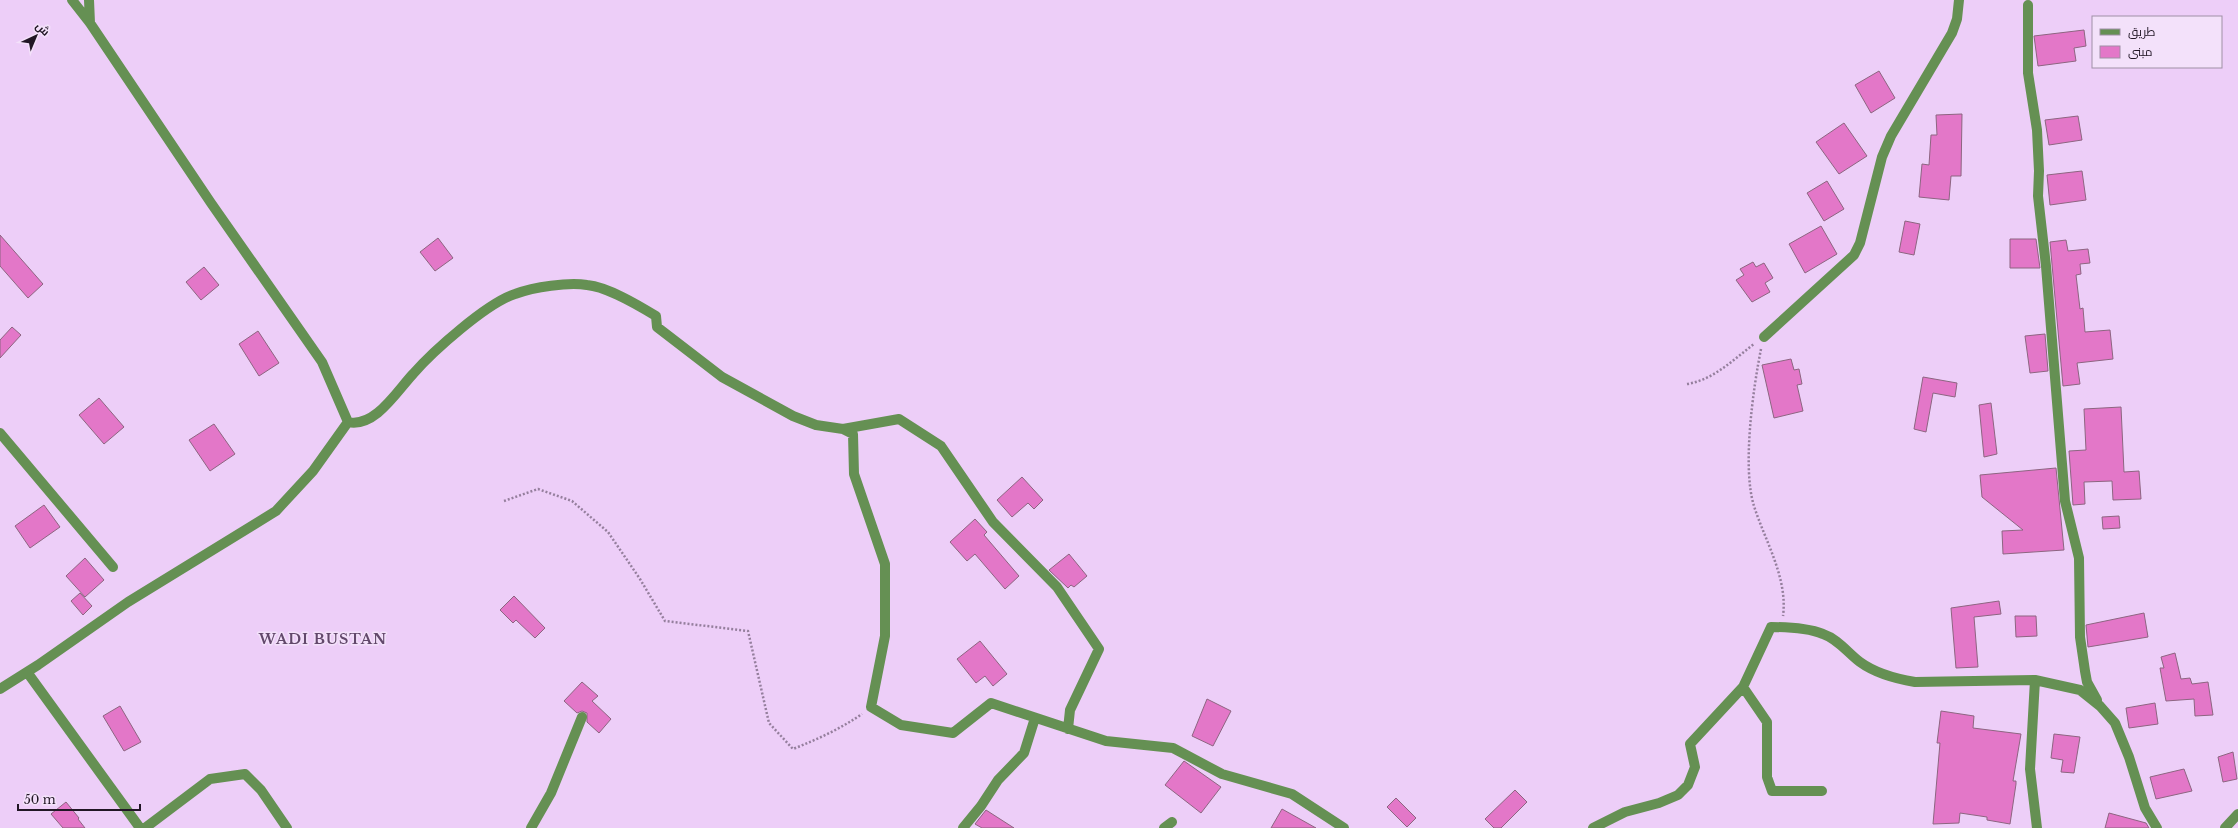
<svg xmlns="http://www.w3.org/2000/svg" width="2238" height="828" viewBox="0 0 2238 828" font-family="'Libre Baskerville',Cairo,serif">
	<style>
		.building { fill: #e377c8; stroke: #8d6581 }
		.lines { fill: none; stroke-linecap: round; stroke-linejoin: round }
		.path { stroke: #957f9d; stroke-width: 2.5; stroke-dasharray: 2 2; stroke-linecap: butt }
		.street { stroke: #659053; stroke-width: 10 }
		.labels { text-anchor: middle; stroke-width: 3; stroke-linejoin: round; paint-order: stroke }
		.district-label { font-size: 14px; font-weight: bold; letter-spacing: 1px; fill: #62486b; stroke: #f3e1fa }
	</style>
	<rect width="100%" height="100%" fill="#edcef8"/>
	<path class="building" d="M2084 30 2086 46 2074 48 2076 61 2038 66 2034 36Z
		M1879 71 1895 98 1871 113 1855 85Z
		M1962 114 1961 176H1951L1949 200 1919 197 1922 164 1929 165 1931 135H1937L1936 115Z
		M2078 116 2082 140 2049 145 2045 120Z
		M1844 123 1867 156 1839 174 1816 142Z
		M2082 171 2086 200 2050 205 2047 175Z
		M1827 181 1844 209 1824 221 1807 193Z
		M1905 221 1920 224 1914 255 1899 252Z
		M1821 226 1837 254 1805 273 1789 244Z
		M0 235 43 284 28 298 0 266Z
		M438 238 453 258 435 271 420 252Z
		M2010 239H2036L2040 268H2010Z
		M2066 240 2068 251 2088 249 2090 263 2080 264 2081 274 2076 275 2080 309 2083 308 2085 332 2110 330 2113 359 2077 363 2080 384 2063 386 2050 242Z
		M1753 262 1756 267 1764 263 1773 278 1765 283 1770 292 1752 302 1736 280 1744 275 1740 269Z
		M204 267 219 285 201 300 186 282Z
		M12 327 21 335 0 358V340Z
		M258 331 279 363 259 376 239 344Z
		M2045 334 2048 371 2030 373 2025 336Z
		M1791 359 1794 370 1799 369 1802 384 1797 385 1803 411 1774 418 1762 365Z
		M1923 377 1957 383 1955 397 1933 393 1926 432 1914 429Z
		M99 398 124 427 104 444 79 415Z
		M1991 403 1997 454 1984 457 1979 405Z
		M2121 407 2124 472 2139 471 2141 499 2113 500 2112 481 2084 482 2085 504 2073 505 2069 451 2086 450 2084 409Z
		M214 424 235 454 210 471 189 440Z
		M2056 468 2064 550 2003 554 2002 531 2023 530 1982 497 1980 475Z
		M1022 477 1043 500 1034 509 1028 503 1012 517 997 500Z
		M44 505 60 527 30 548 15 526Z
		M2119 516 2120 528 2103 529 2102 517Z
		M975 519 987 532 984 535 1019 576 1005 589 975 554 967 561 950 542Z
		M1069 554 1087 576 1074 587 1071 585 1068 588 1049 570Z
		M85 558 104 580 85 597 66 576Z
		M80 593 92 606 83 615 71 601Z
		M514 596 545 628 535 638 516 620 513 623 500 610Z
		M1999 601 2001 614 1974 617 1978 667 1956 668 1951 608Z
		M2144 613 2148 637 2088 647 2086 625Z
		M2015 616H2036L2037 636 2016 637Z
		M980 641 1007 674 993 686 985 676 976 683 957 659Z
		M2175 653 2181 679 2190 678 2192 684 2208 682 2213 715 2195 716 2194 699 2166 701 2160 668H2164L2161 657Z
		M582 682 598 696 592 701 611 719 599 733 587 722V713L582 711 577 713 564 701Z
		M1207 699 1231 711 1213 746 1192 736Z
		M2155 703 2158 724 2129 728 2126 708Z
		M120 706 141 742 124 751 103 716Z
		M1941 711 1974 716 1973 728 2021 734 2013 781H2016V784L2010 824 1987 820V817L1960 813 1959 823 1933 824 1940 743H1937Z
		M2054 734 2080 737 2074 773 2061 772 2063 760 2051 758Z
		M2233 752 2237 779 2223 782 2218 757Z
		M1184 761 1221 787 1201 813 1165 785Z
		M2184 769 2192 791 2156 799 2150 777Z
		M1515 790 1527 802 1501 828H1494L1485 819Z
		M1396 798 1416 818 1407 827 1387 807Z
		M66 802 79 818 78 819 85 828H63L51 814Z
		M1282 809 1316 828H1271Z
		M986 810 1014 828H982L975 824Z
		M2109 813 2146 823 2149 828H2105Z"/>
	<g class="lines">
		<path class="path" d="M1761 349C1753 389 1742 468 1754 506 1765 541 1788 578 1783 616
			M1687 384C1713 380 1733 360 1754 344
			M504 501 538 489 572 501 608 532 640 579 665 621 748 631 769 723 793 749C818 739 840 729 862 714"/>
		<path class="street" d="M89 0 90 23
			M2028 5V73L2037 130 2039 171 2038 196 2046 266 2065 501 2079 558 2080 637 2085 671 2087 682 2097 700
			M1764 337 1854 255 1860 243 1882 157 1891 136 1952 33 1957 19 1959 0
			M348 422C375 428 397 391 413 374 433 351 487 303 515 294 534 287 568 282 587 285 608 287 638 305 656 316L657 327 722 377 793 416 816 425 843 429 853 434 854 474 885 564V636L871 707 901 725 953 733 991 703 1106 741 1173 748 1222 774 1292 794 1344 828
			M843 429 899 419 941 446 993 522 1057 587 1099 649 1070 710 1068 729
			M0 433 113 567
			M27 672 140 828
			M2035 680 2030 769 2037 828
			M1743 687 1767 722V777L1772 791H1822
			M0 689 38 665 128 602 276 511 313 471 348 422 322 362 211 203 90 23 72 0
			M145 828 210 779 245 774 261 790 287 828
			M531 828 551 793 582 717
			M963 828 981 806 998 780 1024 753 1035 718
			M1164 828 1172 822
			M1593 828 1625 812 1659 803 1678 795 1688 785 1695 767 1690 744 1743 687 1771 627C1787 627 1808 628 1823 634 1838 639 1848 653 1860 662 1875 673 1897 679 1915 682L2035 680 2080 690 2100 706 2115 723 2129 757 2145 808 2157 828
			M2225 828 2238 814"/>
	</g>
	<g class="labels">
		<g class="district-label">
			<text x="323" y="644">WADI BUSTAN</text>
		</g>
	</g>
	<rect x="2092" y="16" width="130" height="52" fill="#f3e1fa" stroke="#9f90a5"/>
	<rect x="2100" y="29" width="20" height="6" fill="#659053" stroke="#9f90a5"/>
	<text x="2128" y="36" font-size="12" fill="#211625">طريق</text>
	<rect x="2100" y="46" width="20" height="12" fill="#e377c8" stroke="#9f90a5"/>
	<text x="2128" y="56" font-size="12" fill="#211625">مبنى</text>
	<g transform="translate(36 36) rotate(44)" stroke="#f3e1fa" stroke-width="3" paint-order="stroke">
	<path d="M0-3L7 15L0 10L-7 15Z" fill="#211625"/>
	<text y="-6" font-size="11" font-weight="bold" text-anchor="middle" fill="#211625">ش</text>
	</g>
	<path d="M18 804v6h122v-6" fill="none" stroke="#211625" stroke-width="2"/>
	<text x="24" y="804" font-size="12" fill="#211625" stroke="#f3e1fa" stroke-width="3" paint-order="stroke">50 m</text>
</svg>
